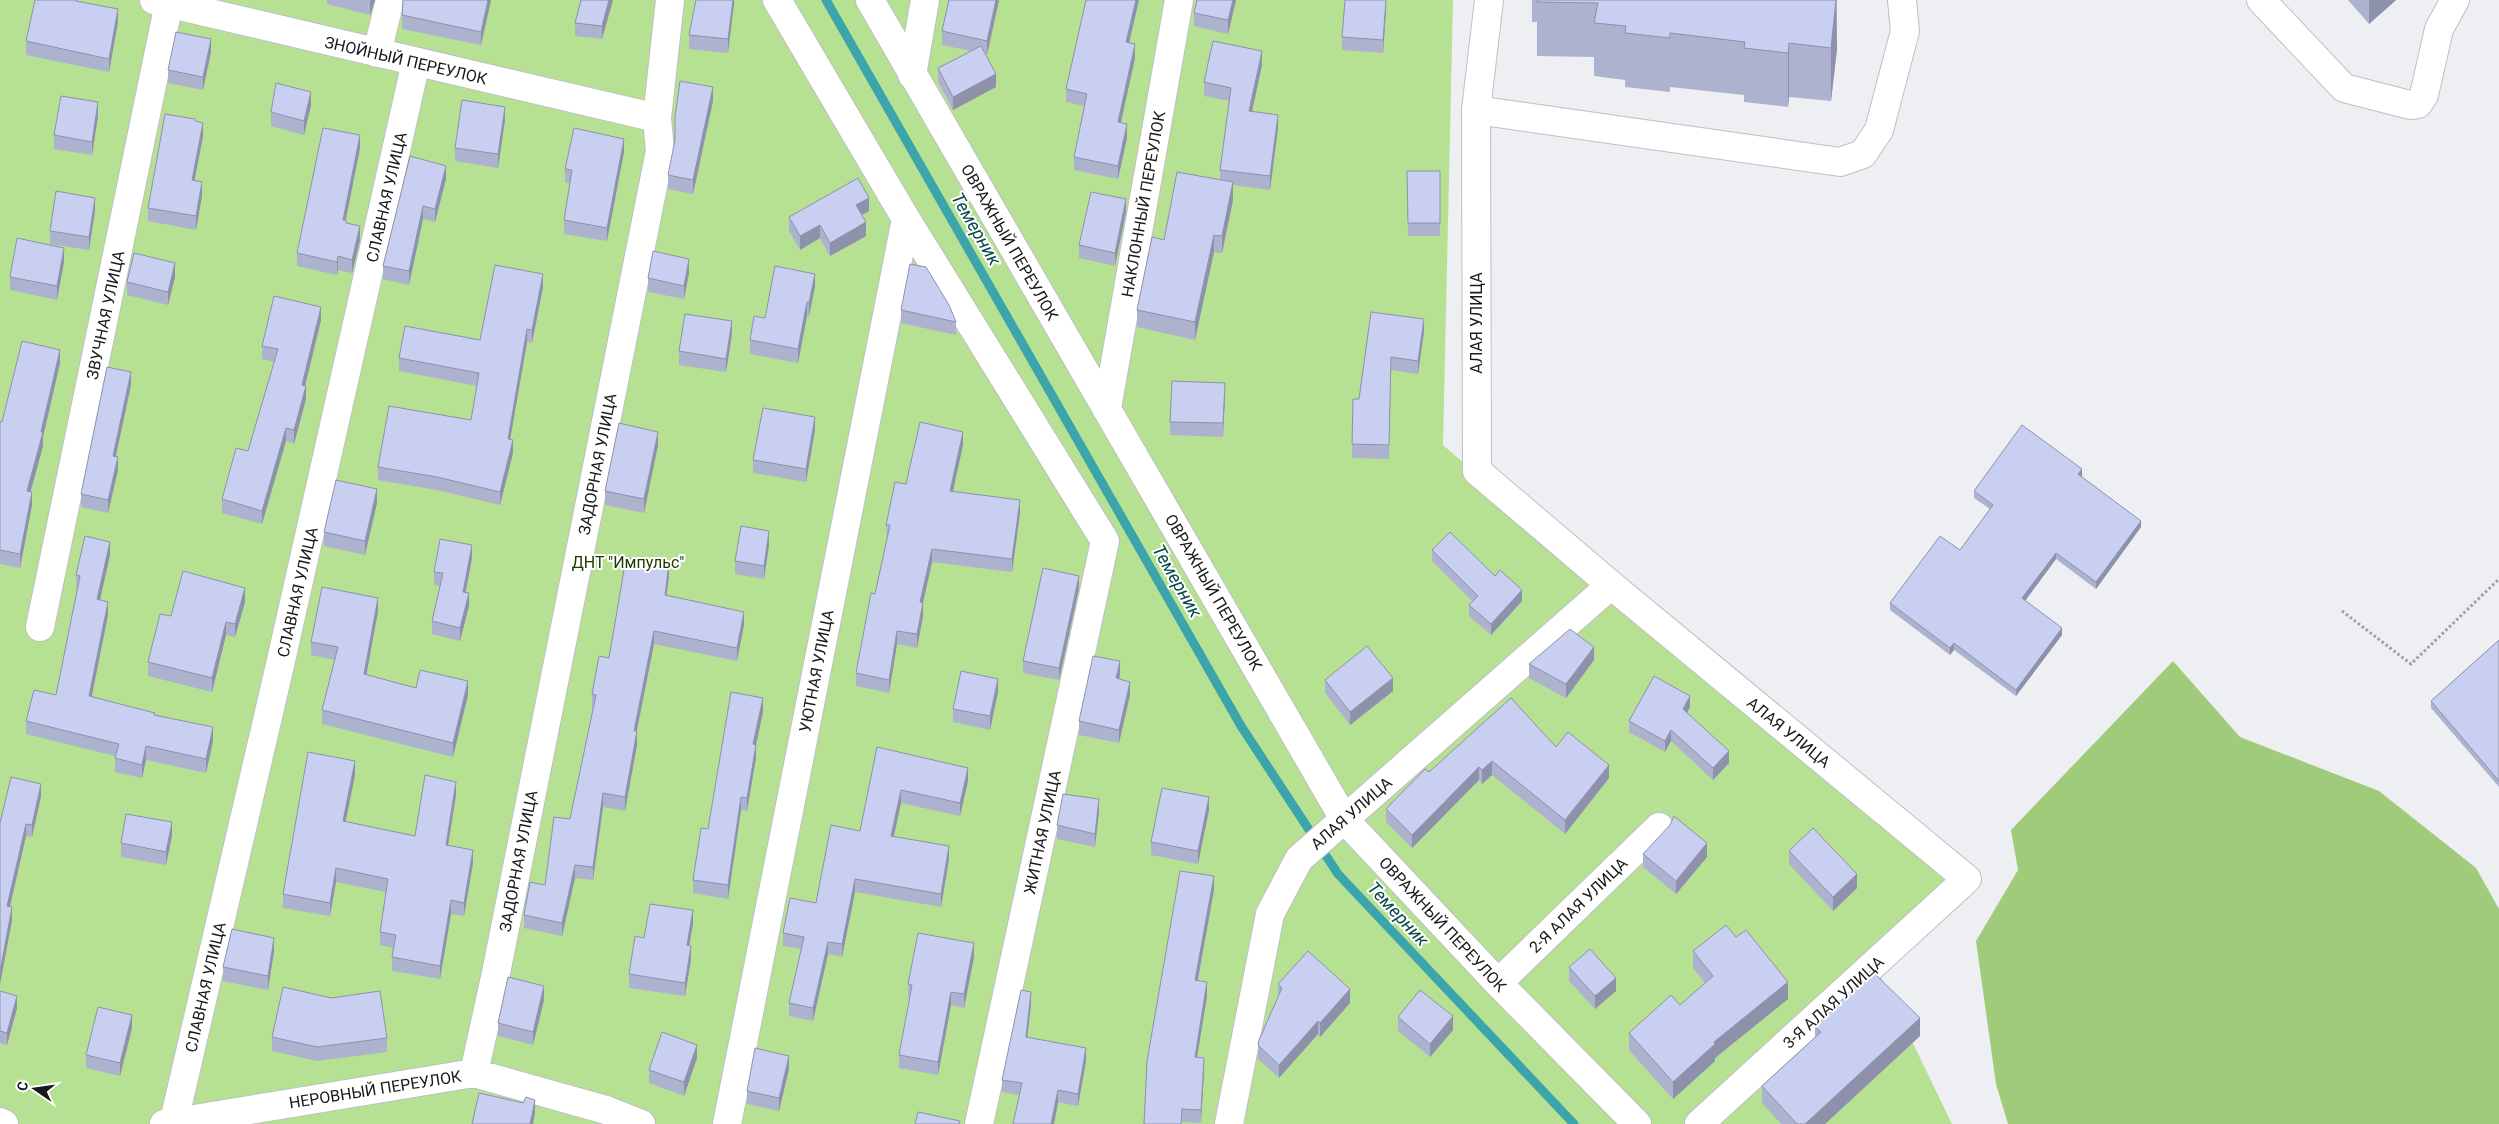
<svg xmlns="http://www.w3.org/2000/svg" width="2499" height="1124" viewBox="0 0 2499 1124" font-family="Roboto,sans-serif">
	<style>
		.green { fill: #b6e192 }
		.forest { fill: #a0cb7a }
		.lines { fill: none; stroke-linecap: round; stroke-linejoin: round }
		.stream { stroke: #3ca4ab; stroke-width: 9 }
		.minor-casing { stroke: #bebfc3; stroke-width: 30 }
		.path { stroke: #9e9fa2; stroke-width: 3; stroke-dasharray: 2.5 2.5; stroke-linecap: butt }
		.minor { stroke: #fff; stroke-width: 28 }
		.wall { fill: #adb2cf }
		.shaded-wall { fill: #8d91a9 }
		.building { fill: #c9cff1; stroke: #8d91a9 }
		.labels { text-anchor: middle; stroke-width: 4; stroke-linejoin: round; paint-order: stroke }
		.street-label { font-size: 16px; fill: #18191a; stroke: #fff }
		.park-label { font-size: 16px; fill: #203a00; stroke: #fff }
		.water-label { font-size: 18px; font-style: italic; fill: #08484c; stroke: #fff }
	</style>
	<rect width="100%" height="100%" fill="#eeeff3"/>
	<path class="green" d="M0 0H1453L1443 445 1953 887 1873 961 1952 1124H0Z"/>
	<path class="forest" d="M2173 661 2240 737 2379 791 2476 868 2499 909V1124H2008L1996 1084 1976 941 2018 870 2011 830Z"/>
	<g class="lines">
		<path class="stream" d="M826 0 1241 726 1338 874 1574 1124"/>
		<defs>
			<path id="minor" d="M154 0 657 118
				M777 0 906 219 1105 541 979 1124
				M870 0 1344 819 1498 983 1637 1124
				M2261 0 2344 88 2410 105 2418 104 2424 95 2439 29 2455 0
				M377 53 390 0
				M912 75 925 0
				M1476 110 1840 162 1863 154 1879 130 1905 31 1902 0
				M1107 408 1179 0
				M1611 585 1967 879 1699 1124
				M40 627 169 3
				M1498 983 1659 827
				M474 1073 496 973 660 151 657 118 670 0
				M174 1121 280 665 416 62
				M0 1122 4 1124
				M164 1124 474 1073 606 1110 641 1124
				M727 1124 906 219
				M1229 1124 1270 914 1299 859 1611 585 1477 471 1476 110 1489 0"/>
		</defs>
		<use href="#minor" class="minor-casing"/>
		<path class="path" d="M2342 611 2411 664 2499 579"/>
		<use href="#minor" class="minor"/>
	</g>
	<path class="wall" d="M77 0V1L118 22 109 72 26 55V41Z
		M327 0H375L370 15 327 4Z
		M403 0H491L481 45 402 29V15Z
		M581 0H613L602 39 575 36V23Z
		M734 0 728 53 689 49V35Z
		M999 0 987 55 986 54 996 87 953 110 938 82V68L971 51 942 45V31Z
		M1139 0 1129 43 1135 58 1120 123 1127 138 1118 179 1074 170V157L1084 106 1066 102V89Z
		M1197 0H1236L1228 34 1194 26V13Z
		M1532 0H1837V49L1831 101 1789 97 1788 107 1744 102V95L1670 87V92L1625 87V80L1594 76V57L1537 56V22H1532Z
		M2348 0H2396L2369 24Z
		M1386 11 1383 53 1342 50V37Z
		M211 52 203 90 168 83V70Z
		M1262 65 1252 112 1278 128 1270 190 1233 185V200L1222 253 1214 252 1195 340 1137 327V310L1164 240 1220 180V170L1229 101 1204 96V82Z
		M713 101 693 194 668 189V175Z
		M311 105 304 135 271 126V112Z
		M98 116 92 155 54 149V135Z
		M505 120 498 168 455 161V148Z
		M195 121 203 136 194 181 202 196 196 230 148 221V208Z
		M360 148 346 220V223L360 240 352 273 338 270 337 275 297 266V253Z
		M624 152 607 241 564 234V220L570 183 565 182V169Z
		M410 156 446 179 435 222 423 219 409 285 383 279V266Z
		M1407 171H1440V236H1408Z
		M95 211 89 250 50 244V231Z
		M869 211 862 215 866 236 830 256 820 238 800 250 789 231V217Z
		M1126 212 1115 266 1079 258V245Z
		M64 262 57 300 10 290V277Z
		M689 273 684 299 648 292V278Z
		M175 277 168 305 127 295V282Z
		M543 287 532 343 527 342 510 439 513 453 500 505 437 490 378 480V467L471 420 477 386 399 371V358L480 340Z
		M815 287 809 316H807L798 363 750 354V340L765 318Z
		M901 310 956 322V335L901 323Z
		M1371 312 1424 332 1418 374 1391 370 1389 459 1352 458 1353 399H1359Z
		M321 320 305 386 306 399 294 444 286 441 262 524 222 513V499L248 451 274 362 262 359V346Z
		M732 334 726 372 679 365V351Z
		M60 363 43 437V446L31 491 32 505 20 568 0 564V421L2 422Z
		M131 385 116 456 118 470 108 513 81 507V494Z
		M1225 396 1223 437 1170 435V422Z
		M815 430 806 482 753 473V460Z
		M658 445 644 513 605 505V491Z
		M963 445 953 491 1020 513 1012 572 932 562 923 603V616L917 648 897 644 889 693 856 686V673L875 594 887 538 886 525 906 484Z
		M2082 476V477L2141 527 2096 589 2056 559 2025 601 2062 635 2016 696 1954 650 1950 655 1890 610V603L1960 550 1990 509 1974 498V491Z
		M377 503 365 555 324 546V532Z
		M769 545 764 579 735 574V561Z
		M1432 550 1495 576 1522 601 1491 635 1469 616V605L1472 601 1432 561Z
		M110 555 100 600 108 615 92 696 155 715 213 741 206 773 146 760 142 778 115 772V756L26 734V721L56 695 77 589 76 588V575Z
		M472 558 466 592 469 606 460 641 432 634V621L440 586 434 585V572Z
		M669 576 666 596 744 625 737 661 654 644 637 731V745L625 811 603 807 593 880 575 878 562 936 524 928V915L545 885 570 819 593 708H592V694L609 658Z
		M1079 588 1059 680 1023 673V661Z
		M245 602 235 637 226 635 212 692 148 676V662L171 616Z
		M378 611 366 675 416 688 468 695 453 757 322 724V710L335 660 311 655V642Z
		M2499 640V787L2431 708V701Z
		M1594 660 1566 698 1529 678V664Z
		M1120 675 1119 679 1130 695 1119 743 1079 735V721Z
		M1325 680 1393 691 1350 725 1325 693Z
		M998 692 990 730 953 722V709Z
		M1690 707 1687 713 1729 763 1713 780 1671 741 1665 752 1629 732V721Z
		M763 712 756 745V758L747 811 741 810 728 899 693 893V880L708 829Z
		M877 747 968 781 960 816 901 803 894 836 949 859 941 907 855 892 842 957 828 954 813 1021 789 1016V1003L801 949 783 946V933L816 903 860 831Z
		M1556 747 1609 778 1565 834 1492 775 1482 784 1479 780 1412 848 1386 822V809L1429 772Z
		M355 775 345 822 415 836 456 795 448 845 473 863 464 916 451 914 440 979 392 971V957L393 948 380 945V932L386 892 336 882 330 916 283 908V894Z
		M41 796 32 837 26 836 10 907 12 920 0 984V823Z
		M1209 810 1198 864 1151 855V842Z
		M1099 812 1095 847 1057 839V825Z
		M172 836 166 865 121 857V843Z
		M1789 851 1857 888 1833 911 1789 864Z
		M1643 854 1707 857 1676 894 1643 867Z
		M1214 890 1198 981 1207 996 1197 1057 1204 1071 1201 1123 1182 1122 1144 1124Z
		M693 924 689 945 691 959 685 996 629 988V974L644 938Z
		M274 951 268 990 223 981V967Z
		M1693 951 1788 999 1715 1058V1061L1673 1099 1629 1050V1033L1680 1005 1705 983 1693 968Z
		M974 957 964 1008 951 1005 938 1075 899 1068V1055L910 998H908V984Z
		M1569 967 1616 991 1595 1009 1569 981Z
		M1278 984 1350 1003 1320 1037 1318 1034 1279 1078 1258 1059V1045L1278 998Z
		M0 991 17 1008 7 1045 0 1043Z
		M544 1000 533 1045 498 1036V1023Z
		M1031 1004 1027 1038 1086 1061 1078 1106 1002 1092V1080Z
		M1398 1017 1453 1030 1430 1057 1398 1031Z
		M1815 1027 1920 1036 1825 1124H1781L1762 1103V1086L1815 1038Z
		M132 1028 120 1076 86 1068V1055Z
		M272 1037 387 1038V1052L317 1061 272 1051Z
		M697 1058 684 1096 649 1083V1070Z
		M789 1069 779 1111 747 1104V1091Z"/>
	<path class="shaded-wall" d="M371 0H375L370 15V1Z
		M488 0H491L481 45V32Z
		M609 0H613L602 39V26Z
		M733 0H734V4L728 53V39Z
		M996 0H999L987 55V41Z
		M1136 0H1139L1126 56V42Z
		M1233 0H1236L1228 34V20Z
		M1386 0V11L1383 53V40Z
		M1836 0 1837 49 1831 101V48Z
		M2369 0H2396L2369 24Z
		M118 9V22L109 72V59Z
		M211 39V52L203 90V77Z
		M1789 43V97L1788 107V53Z
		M1135 44V58L1118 136V122Z
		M1262 51V65L1249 125V111Z
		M996 74V87L953 110V97Z
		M713 87V101L693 194V180Z
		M311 92V105L304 135V121Z
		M98 102V116L92 155V142Z
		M505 107V120L498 168V154Z
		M1278 115V128L1270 190V176Z
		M203 123V136L192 194V180Z
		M1127 124V138L1118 179V166Z
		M360 135V148L343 233V220Z
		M624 139V152L607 241V228Z
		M446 166V179L435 222V209Z
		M202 182V196L196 230V216Z
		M1233 182V200L1222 253V236Z
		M95 198V211L89 250V237Z
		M869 198V211L856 218V205Z
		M1126 199V212L1115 266V253Z
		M423 206V219L409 285V271Z
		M866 222V236L830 256V243Z
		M820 225V238L800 250V236Z
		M360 226V240L352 273V260Z
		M1214 235V252L1195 340V322Z
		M64 248V262L57 300V286Z
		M338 256V270L337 275V262Z
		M689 259V273L684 299V286Z
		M175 263V277L168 305V292Z
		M543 274V287L532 343V330Z
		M815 274V287L809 316V303Z
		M807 302V316L798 363V349Z
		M321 307V320L302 398V385Z
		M1424 319V332L1418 374V361Z
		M732 321V334L726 372V359Z
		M527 329V342L508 452V439Z
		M60 350V363L43 437V446L27 504V491Z
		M131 372V385L113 469V456Z
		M1225 383V396L1223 437V423Z
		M306 386V399L294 444V430Z
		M815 417V430L806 482V469Z
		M286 428V441L262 524V511Z
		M658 432V445L644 513V499Z
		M963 432V445L950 504V491Z
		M513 440V453L500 505V492Z
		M118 457V470L108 513V500Z
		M2082 469V476L2078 481V474Z
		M377 489V503L365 555V541Z
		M32 492V505L20 568V554Z
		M1020 500V513L1012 572V559Z
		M2141 521V527L2096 589V582Z
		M769 531V545L764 579V566Z
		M110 542V555L97 613V599Z
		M472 545V558L463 605V592Z
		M932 549V562L920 616V602Z
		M2056 553V559L2022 605V598Z
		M669 563V576L665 609V595Z
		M1079 576V588L1059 680V668Z
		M245 588V602L235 637V624Z
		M1522 590V601L1491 635V624Z
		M469 593V606L460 641V628Z
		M378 598V611L364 688V674Z
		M108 602V615L89 709V696Z
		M923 603V616L917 648V634Z
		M744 612V625L737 661V648Z
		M226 622V635L212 692V678Z
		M2062 628V635L2016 696V690Z
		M654 631V644L634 744V731Z
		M897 631V644L889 693V680Z
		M1954 643V650L1950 655V648Z
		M1594 647V660L1566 698V684Z
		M1120 661V675L1116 692V678Z
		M1393 678V691L1350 725V712Z
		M998 679V692L990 730V716Z
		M468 681V695L453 757V743Z
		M1130 682V695L1119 743V730Z
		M1690 696V707L1683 721V709Z
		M763 698V712L756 745V758L747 811V798L753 744Z
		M213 727V741L206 773V759Z
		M1671 730V741L1665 752V741Z
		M637 731V745L625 811V797Z
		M146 746V760L142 778V765Z
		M1729 751V763L1713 780V768Z
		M355 761V775L343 835V821Z
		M1492 761V775L1482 784V770Z
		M1609 765V778L1565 834V820Z
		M1479 767V780L1412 848V835Z
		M968 768V781L960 816V803Z
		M456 782V795L446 858V845Z
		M41 784V796L32 837V825Z
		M901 790V803L891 849V836Z
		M603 793V807L593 880V867Z
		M741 797V810L728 899V885Z
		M1209 797V810L1198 864V851Z
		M1099 799V812L1095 847V834Z
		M172 822V836L166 865V852Z
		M26 824V836L7 919V906Z
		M1707 843V857L1676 894V881Z
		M949 846V859L941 907V894Z
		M473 850V863L464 916V903Z
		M575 865V878L562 936V923Z
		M336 868V882L330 916V903Z
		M1857 874V888L1833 911V897Z
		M1214 876V890L1195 994V980Z
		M855 879V892L842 957V944Z
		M451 900V914L440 979V966Z
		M12 907V920L0 984V972Z
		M693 910V924L687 958V945Z
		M274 938V951L268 990V976Z
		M828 942V954L813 1021V1008Z
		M974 943V957L964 1008V994Z
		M691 946V959L685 996V983Z
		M1616 978V991L1595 1009V996Z
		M1207 982V996L1195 1070V1057Z
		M1788 982V999L1715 1058V1061L1673 1099V1082L1714 1042Z
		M544 986V1000L533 1045V1032Z
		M1350 989V1003L1320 1037V1023Z
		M951 992V1005L938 1075V1062Z
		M1031 992V1004L1026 1050V1037Z
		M17 996V1008L7 1045V1033Z
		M132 1015V1028L120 1076V1063Z
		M1453 1016V1030L1430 1057V1044Z
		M1920 1018V1036L1825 1124H1805Z
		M1318 1021V1034L1279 1078V1065Z
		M697 1045V1058L684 1096V1082Z
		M1086 1048V1061L1078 1106V1094Z
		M789 1056V1069L779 1111V1098Z
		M1204 1058V1071L1201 1123V1110Z
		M1058 1090V1103L1054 1124H1051Z
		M535 1100V1113L533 1124H530Z"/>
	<path class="building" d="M35 0H77L76 1 118 9 109 59 26 41Z
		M403 0H488L481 32 402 15Z
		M581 0H609L602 26 575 23Z
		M696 0H733L728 39 689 35Z
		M949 0H996L987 41 942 31Z
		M1086 0H1136L1126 42 1135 44 1118 122 1127 124 1118 166 1074 157 1087 94 1066 89Z
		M1197 0H1233L1228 20 1194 13Z
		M1345 0H1386L1383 40 1342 37Z
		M1537 0H1836L1831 48 1789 43 1788 53 1744 48 1745 42 1670 33V38L1625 33 1626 26 1594 23 1598 3 1537 2Z
		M176 32 211 39 203 77 168 70Z
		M1213 41 1262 51 1249 111 1278 115 1270 176 1220 170 1231 88 1204 82Z
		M981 46 996 74 953 97 938 68Z
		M680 81 713 87 693 180 668 175 675 140V117Z
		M276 83 311 92 304 121 271 112Z
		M61 96 98 102 92 142 54 135Z
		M462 100 505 107 498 154 455 148Z
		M165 114 195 119V121L203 123 192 180 202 182 196 216 148 208Z
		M323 128 360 135 343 220H346V223L360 226 352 260 338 256 337 262 297 253Z
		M574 128 624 139 607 228 564 220 572 170 565 169Z
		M410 156 446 166 435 209 423 206 409 271 383 266Z
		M1407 171H1440V223H1408Z
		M1177 172 1233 182 1222 236 1214 235 1195 322 1137 310 1152 237 1164 240Z
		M858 178 869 198 856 205 866 222 830 243 820 225 800 236 789 217Z
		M56 191 95 198 89 237 50 231Z
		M1091 192 1126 199 1115 253 1079 245Z
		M17 238 64 248 57 286 10 277Z
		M653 251 689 259 684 286 648 278Z
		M134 253 175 263 168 292 127 282Z
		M910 264 926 267 949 305 956 322 901 310Z
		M495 265 543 274 532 330 527 329 508 439 513 440 500 492 437 477 378 467 389 406 471 420 479 373 399 358 405 326 480 340Z
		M775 266 815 274 809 303 807 302 798 349 750 340 754 316 765 318Z
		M274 296 321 307 302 385 306 386 294 430 286 428 262 511 222 499 236 448 248 451 278 349 262 346Z
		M1371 312 1424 319 1418 361 1391 357 1389 445 1352 444 1353 399H1359Z
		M685 314 732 321 726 359 679 351Z
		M22 341 60 350 41 432H43L27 491 32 492 20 554 0 550V421L2 422Z
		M107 367 131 372 113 456 118 457 108 500 81 494Z
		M1172 381 1225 383 1223 423 1170 422Z
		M763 408 815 417 806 469 753 460Z
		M920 422 963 432 950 491 1020 500 1012 559 932 549 920 602 923 603 917 634 897 631 889 680 856 673 871 593 875 594 890 525H886L895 482 906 484Z
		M619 423 658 432 644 499 605 491Z
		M2022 425 2082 469 2078 474 2141 521 2096 582 2056 553 2022 598 2062 628 2016 690 1954 643 1950 648 1890 603 1940 536 1960 550 1993 505 1974 491Z
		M336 480 377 489 365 541 324 532Z
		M741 526 769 531 764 566 735 561Z
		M1450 532 1495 576 1500 570 1522 590 1491 624 1469 605 1478 596 1432 550Z
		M85 536 110 542 97 599 108 602 89 696 155 713 154 715 213 727 206 759 146 746 142 765 115 758 119 744 26 721 34 690 56 695 80 576 76 575Z
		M440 539 472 545 463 592 469 593 460 628 432 621 443 573 434 572Z
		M626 558 669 563 665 595 744 612 737 648 654 631 634 731H637L625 797 603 793 593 867 575 865 562 923 524 915 530 882 545 885 554 817 570 819 596 695 592 694 599 656 609 658Z
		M1043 568 1079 576 1059 668 1023 661Z
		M183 571 245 588 235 624 226 622 212 678 148 662 160 614 171 616Z
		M322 587 378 598 364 674 416 688 420 670 468 681 453 743 322 710 338 647 311 642Z
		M1570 629 1594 647 1566 684 1529 664Z
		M2499 640V781L2431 701Z
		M1367 646 1393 678 1350 712 1325 680Z
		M1093 656 1120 661 1116 678 1130 682 1119 730 1079 721Z
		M961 671 998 679 990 716 953 709Z
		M1654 676 1690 696 1683 709 1729 751 1713 768 1671 730 1665 741 1629 721Z
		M731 692 763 698 753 744 756 745 747 798 741 797 728 885 693 880 701 828 708 829Z
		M1511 698 1556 747 1568 732 1609 765 1565 820 1492 761 1482 770 1479 767 1412 835 1386 809 1425 769 1429 772Z
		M877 747 968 768 960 803 901 790 891 836 949 846 941 894 855 879 842 944 828 942 813 1008 789 1003 804 937 783 933 790 898 816 903 831 825 860 831Z
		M308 752 355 761 343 821 415 836 425 775 456 782 446 845 473 850 464 903 451 900 440 966 392 957 396 935 380 932 388 879 336 868 330 903 283 894Z
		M11 777 41 784 32 825 26 824 7 906 12 907 0 972V823Z
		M1162 788 1209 797 1198 851 1151 842Z
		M1063 794 1099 799 1095 834 1057 825Z
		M126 814 172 822 166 852 121 843Z
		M1674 816 1707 843 1676 881 1643 854 1670 825Z
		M1813 828 1857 874 1833 897 1789 851Z
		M1180 871 1214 876 1195 980 1207 982 1195 1057 1204 1058 1201 1110 1182 1109 1181 1124H1144L1147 1061Z
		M650 904 693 910 687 945 691 946 685 983 629 974 635 936 644 938Z
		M1726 925 1736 937 1746 930 1788 982 1714 1042 1715 1044 1673 1082 1629 1033 1671 995 1680 1005 1713 976 1693 951Z
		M232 929 274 938 268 976 223 967Z
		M918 933 974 943 964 994 951 992 938 1062 899 1055 912 985 908 984Z
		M1590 949 1616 978 1595 996 1569 967Z
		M1308 951 1350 989 1320 1023 1318 1021 1279 1065 1258 1045 1259 1040 1282 988 1278 984Z
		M1871 970 1920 1018 1805 1124H1797L1762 1086 1821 1032 1815 1027Z
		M508 977 544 986 533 1032 498 1023Z
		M283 987 331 998 380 991 387 1038 317 1047 272 1037Z
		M1021 990 1031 992 1026 1037 1086 1048 1078 1094 1058 1090 1051 1124H1013L1022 1083 1002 1080Z
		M1420 990 1453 1016 1430 1044 1398 1017Z
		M0 991 17 996 7 1033 0 1031Z
		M98 1007 132 1015 120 1063 86 1055Z
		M662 1032 697 1045 684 1082 649 1070Z
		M755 1048 789 1056 779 1098 747 1091Z
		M479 1093 523 1103 526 1097 535 1100 530 1124H472Z
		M918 1112 960 1121 959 1124H915Z"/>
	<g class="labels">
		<g class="street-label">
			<text transform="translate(406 60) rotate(13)" y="6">ЗНОЙНЫЙ ПЕРЕУЛОК</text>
			<text transform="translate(386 197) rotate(-77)" y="6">СЛАВНАЯ УЛИЦА</text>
			<text transform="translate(1143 204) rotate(-80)" y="6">НАКЛОННЫЙ ПЕРЕУЛОК</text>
			<text transform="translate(1010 242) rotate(60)" y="6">ОВРАЖНЫЙ ПЕРЕУЛОК</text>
			<text transform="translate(105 315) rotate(-78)" y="6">ЗВУЧНАЯ УЛИЦА</text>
			<text transform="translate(1476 323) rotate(-90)" y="6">АЛАЯ УЛИЦА</text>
			<text transform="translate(597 464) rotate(-79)" y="6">ЗАДОРНАЯ УЛИЦА</text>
			<text transform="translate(297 592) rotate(-77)" y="6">СЛАВНАЯ УЛИЦА</text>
			<text transform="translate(1214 592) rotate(60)" y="6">ОВРАЖНЫЙ ПЕРЕУЛОК</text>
			<text transform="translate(816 671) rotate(-79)" y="6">УЮТНАЯ УЛИЦА</text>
			<text transform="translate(1789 732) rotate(39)" y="6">АЛАЯ УЛИЦА</text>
			<text transform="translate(1351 813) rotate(-41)" y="6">АЛАЯ УЛИЦА</text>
			<text transform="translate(1042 832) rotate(-78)" y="6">ЖИТНАЯ УЛИЦА</text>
			<text transform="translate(518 861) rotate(-79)" y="6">ЗАДОРНАЯ УЛИЦА</text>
			<text transform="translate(1578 905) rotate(-44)" y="6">2-Я АЛАЯ УЛИЦА</text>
			<text transform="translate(1443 924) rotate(47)" y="6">ОВРАЖНЫЙ ПЕРЕУЛОК</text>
			<text transform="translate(205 987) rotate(-77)" y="6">СЛАВНАЯ УЛИЦА</text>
			<text transform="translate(1833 1002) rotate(-42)" y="6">3-Я АЛАЯ УЛИЦА</text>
			<text transform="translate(375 1089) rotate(-9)" y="6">НЕРОВНЫЙ ПЕРЕУЛОК</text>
		</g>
		<g class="park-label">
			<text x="628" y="568">ДНТ "Импульс"</text>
		</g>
		<g class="water-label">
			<text transform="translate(976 229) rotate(60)" y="6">Темерник</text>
			<text transform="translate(1177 581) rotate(60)" y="6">Темерник</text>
			<text transform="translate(1398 914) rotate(47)" y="6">Темерник</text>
		</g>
	</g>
	<g transform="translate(35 1089) rotate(283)" stroke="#ffffff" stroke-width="4" paint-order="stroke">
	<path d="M0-4L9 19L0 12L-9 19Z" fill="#18191a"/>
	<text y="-8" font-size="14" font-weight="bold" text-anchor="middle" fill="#18191a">С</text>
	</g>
</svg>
